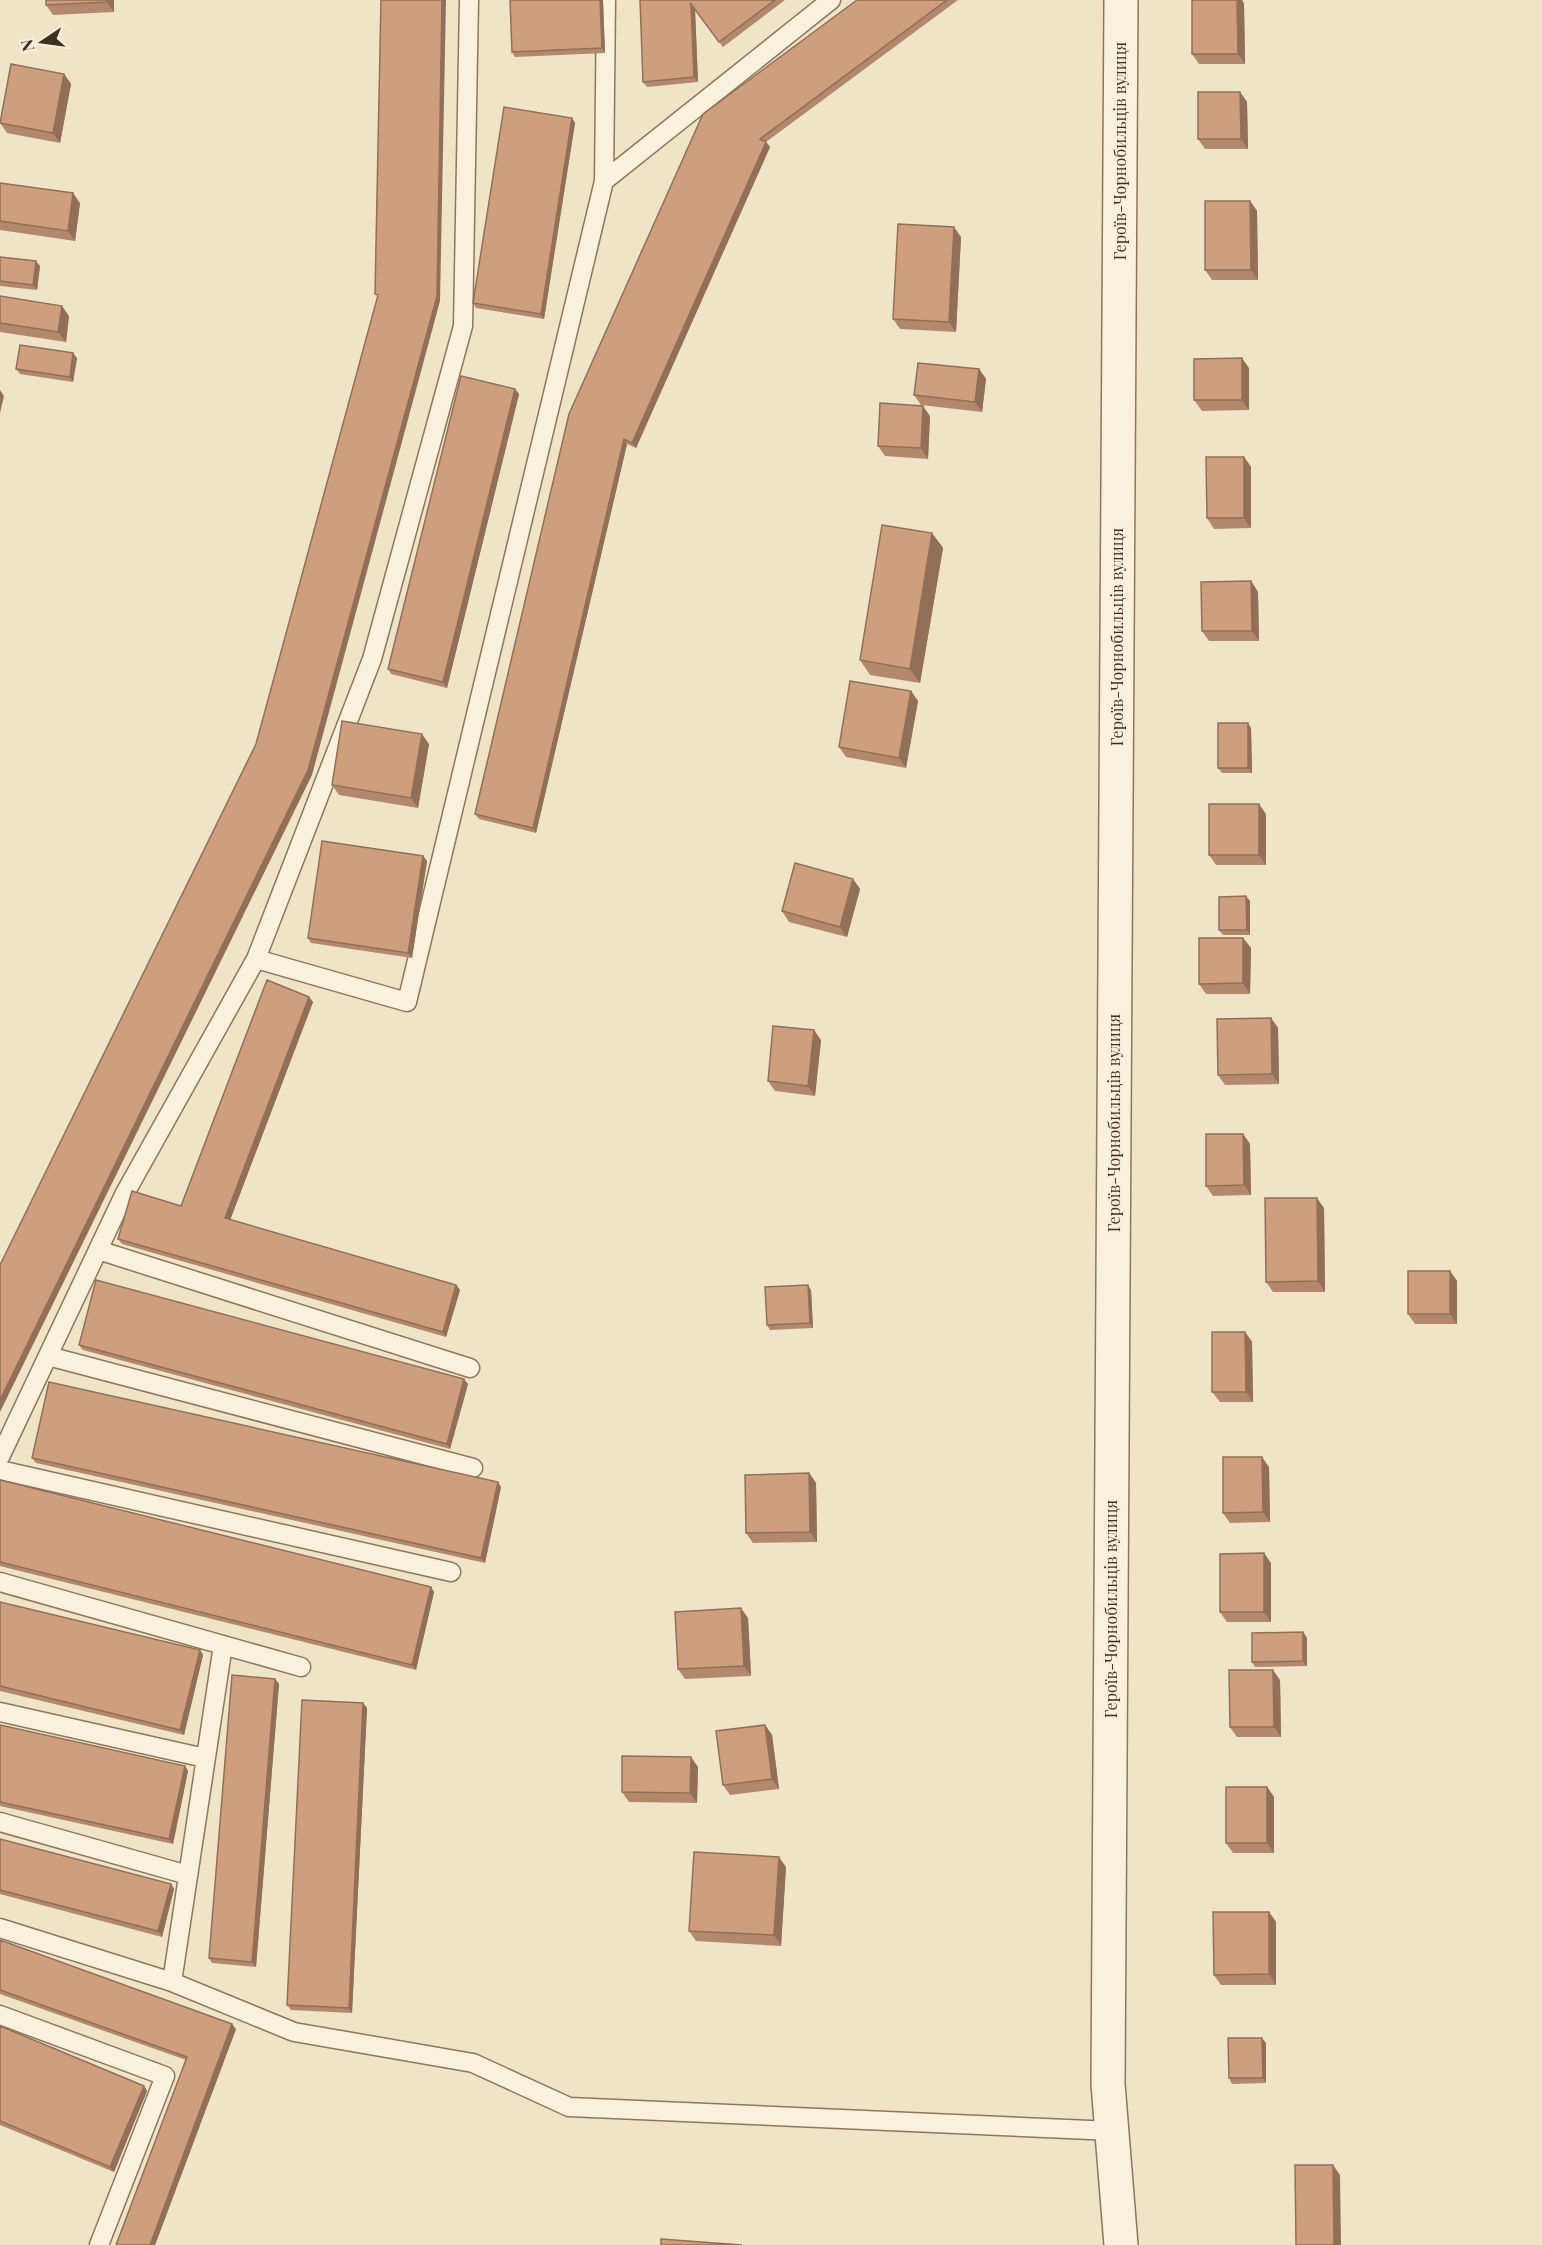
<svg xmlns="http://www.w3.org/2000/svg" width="1542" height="2245" viewBox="0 0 1542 2245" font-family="'Playfair Display',serif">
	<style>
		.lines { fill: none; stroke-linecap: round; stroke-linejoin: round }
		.lane-casing { stroke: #8d765c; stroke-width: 21 }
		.street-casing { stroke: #8d765c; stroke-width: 36 }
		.lane { stroke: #faf1dc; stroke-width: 18 }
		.street { stroke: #faf1dc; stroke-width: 33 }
		.wall { fill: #b2896c }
		.shaded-wall { fill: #916f58 }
		.building { fill: #cf9f7d; stroke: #916f58; stroke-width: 1.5 }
		.labels { text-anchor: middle; stroke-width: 4.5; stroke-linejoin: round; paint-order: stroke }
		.street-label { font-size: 16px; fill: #3d2e20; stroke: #f7eed8 }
	</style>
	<rect width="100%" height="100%" fill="#f0e4c8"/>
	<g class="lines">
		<defs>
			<path id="lane" d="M604 181 831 0
				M256 959 372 659 463 326 469 0
				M98 1250 470 1368
				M48 1356 473 1468
				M0 1457 124 1195 256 959 407 1002 604 181 606 0
				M0 1470 451 1572
				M0 1582 301 1667
				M0 1712 205 1758
				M0 1822 188 1875
				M0 1928 172 1982 294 2032 473 2063 569 2107 1113 2131
				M172 1982 223 1645
				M0 2015 165 2076 99 2245"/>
			<path id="street" d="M1121 2245 1108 2084 1121 0"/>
		</defs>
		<use href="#lane" class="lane-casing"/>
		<use href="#street" class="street-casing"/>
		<use href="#lane" class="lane"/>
		<use href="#street" class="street"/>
	</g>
	<path class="wall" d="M114 0V12L53 15 46 5Z
		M603 0 605 53 515 57 512 52Z
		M640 0H785L723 47 695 9 698 82 647 87 643 82Z
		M857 0H958L766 142 770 147 636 448 627 444 536 833 479 819 475 814 569 414Z
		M1192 0H1242L1244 4 1245 64H1199L1192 54Z
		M64 74 71 84 60 143 7 133 0 123Z
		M1240 92 1247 102 1248 149H1205L1198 139Z
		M572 118 575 123 544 319 476 308 473 303Z
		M0 183 80 203 75 241 0 230Z
		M1250 201 1257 211 1258 280H1212L1205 270Z
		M961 237 956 332 900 329 893 319Z
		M0 257 40 266 37 290 0 286Z
		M0 296 69 316 66 342 0 332Z
		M77 358 73 382 20 374 16 369Z
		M1249 368V410L1202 411 1194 400Z
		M979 369 986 379 982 412 921 405 914 395Z
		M515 389 519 394 447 688 391 674 388 669Z
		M930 416 928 459 885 456 878 446Z
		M1244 457 1251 467V528L1214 529 1207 518Z
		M932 533 943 548 920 683 870 675 860 660Z
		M1251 581 1258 592 1259 641H1209L1202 631Z
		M911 691 918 701 906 768 846 757 839 747Z
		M1251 728 1252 773H1222L1218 768Z
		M429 744 418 808 339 795 332 785Z
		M1266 814V865H1216L1209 855Z
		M423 856 427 861 412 958 311 943 308 938Z
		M853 879 860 889 847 937 789 922 782 911Z
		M1250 901V935H1223L1219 930Z
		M1243 938 1251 948 1250 994H1206L1199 984Z
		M309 997 313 1002 230 1220 456 1285 460 1290 446 1337 122 1244 118 1239 181 1206Z
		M1271 1018 1278 1028 1279 1084 1225 1085 1218 1075Z
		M821 1040 815 1096 775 1091 768 1081Z
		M1243 1134 1250 1144 1251 1195 1213 1196 1206 1186Z
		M1324 1208 1325 1292H1273L1266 1282Z
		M1450 1271 1457 1281V1324H1415L1408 1314Z
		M811 1290 813 1328 770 1330 767 1325Z
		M1245 1332 1252 1342 1253 1402H1220L1212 1392Z
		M79 1345 468 1384 450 1449 83 1350Z
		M32 1458 501 1487 485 1563 36 1463Z
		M1269 1467 1270 1522 1230 1523 1223 1513Z
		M809 1473 816 1483 817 1542 753 1543 746 1533Z
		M0 1480 431 1587 434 1592 416 1670 0 1566Z
		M1271 1563V1622H1227L1220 1612Z
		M0 1602 200 1650 203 1655 184 1735 0 1691Z
		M748 1618 751 1676 685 1679 678 1669Z
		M1303 1632 1307 1638V1666L1255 1667 1252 1662Z
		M275 1679 279 1684 256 1967 212 1963 209 1958Z
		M1280 1680 1281 1737H1237L1230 1727Z
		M363 1703 367 1708 352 2013 291 2010 287 2005Z
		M0 1725 185 1766 188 1771 173 1844 0 1806Z
		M765 1725 772 1735 779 1789 730 1795 723 1785Z
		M698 1767 697 1803 629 1802 622 1792Z
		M1267 1787 1274 1797V1853H1233L1226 1843Z
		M0 1839 171 1884 174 1889 162 1937 0 1894Z
		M786 1867 781 1946 696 1941 689 1931Z
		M1269 1912 1276 1922V1985H1221L1214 1975Z
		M0 1940 236 2029 155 2245H116L186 2060 0 1994Z
		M0 2026 144 2086 147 2091 114 2172 0 2125Z
		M1266 2043V2083L1232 2084 1229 2078Z"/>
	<path class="shaded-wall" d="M107 0H114V12L107 2Z
		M442 0H446L440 301 312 775 0 1412V1400L308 770Z
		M600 0H603L605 53 602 48Z
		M1237 0H1242L1244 4 1245 64 1238 54Z
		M691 4 695 9 698 82 694 77Z
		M64 74 71 84 60 143 53 133Z
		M1240 92 1247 102 1248 149 1241 139Z
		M572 118 575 123 544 319 541 314Z
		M766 142 770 147 636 448 632 443Z
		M73 193 80 203 75 241 68 231Z
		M1250 201 1257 211 1258 280 1251 270Z
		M954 227 961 237 956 332 949 322Z
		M36 261 40 266 37 290 33 285Z
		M62 306 69 316 66 342 58 332Z
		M73 353 77 358 73 382 70 377Z
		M1242 358 1249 368V410L1242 400Z
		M979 369 986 379 982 412 975 402Z
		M515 389 519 394 447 688 443 682Z
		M0 390 4 396 0 413Z
		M923 406 930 416 928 459 921 448Z
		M624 439 627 444 536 833 533 828Z
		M1244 457 1251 467V528L1244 518Z
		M932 533 943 548 920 683 910 669Z
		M1251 581 1258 592 1259 641 1252 631Z
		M911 691 918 701 906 768 899 758Z
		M1248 723 1251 728 1252 773 1248 768Z
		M422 734 429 744 418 808 411 798Z
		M1259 804 1266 814V865L1259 855Z
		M423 856 427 861 412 958 408 953Z
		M853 879 860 889 847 937 840 927Z
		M1246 896 1250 901V935L1247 930Z
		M1243 938 1251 948 1250 994 1243 983Z
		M309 997 313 1002 229 1223 225 1218Z
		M1271 1018 1278 1028 1279 1084 1272 1074Z
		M814 1030 821 1040 815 1096 808 1086Z
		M1243 1134 1250 1144 1251 1195 1244 1185Z
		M1317 1198 1324 1208 1325 1292 1318 1281Z
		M1450 1271 1457 1281V1324L1450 1314Z
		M456 1285 460 1290 446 1337 443 1332Z
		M808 1285 811 1290 813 1328 810 1323Z
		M1245 1332 1252 1342 1253 1402 1246 1392Z
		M464 1379 468 1384 450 1449 447 1444Z
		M1262 1457 1269 1467 1270 1522 1263 1512Z
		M809 1473 816 1483 817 1542 810 1532Z
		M498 1482 501 1487 485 1563 481 1558Z
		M1264 1553 1271 1563V1622L1264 1612Z
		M431 1587 434 1592 416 1670 412 1665Z
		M741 1608 748 1618 751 1676 744 1666Z
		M1303 1632 1307 1638V1666L1303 1661Z
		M200 1650 203 1655 184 1735 180 1730Z
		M1273 1670 1280 1680 1281 1737 1274 1727Z
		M275 1679 279 1684 256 1967 252 1962Z
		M363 1703 367 1708 352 2013 349 2008Z
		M765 1725 772 1735 779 1789 772 1779Z
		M691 1757 698 1767 697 1803 690 1793Z
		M185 1766 188 1771 173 1844 169 1839Z
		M1267 1787 1274 1797V1853L1267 1843Z
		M779 1857 786 1867 781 1946 774 1935Z
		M171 1884 174 1889 162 1937 158 1931Z
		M1269 1912 1276 1922V1985L1269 1974Z
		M232 2024 236 2029 155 2245H150Z
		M1262 2038 1266 2043V2083L1263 2078Z
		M144 2086 147 2091 114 2172 110 2167Z
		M1333 2165 1340 2175 1341 2245H1334Z"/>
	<path class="building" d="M46 0H107V2L46 5Z
		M381 0H442L437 296 308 770 0 1400V1265L256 744 378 295 375 294Z
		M510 0H600L602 48 512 52Z
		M640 0H775L719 42 691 4 694 77 643 82Z
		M857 0H947L760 139 766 142 632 443 624 439 533 828 475 814 569 414 703 114Z
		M1192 0H1237L1238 54H1192Z
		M11 64 64 74 53 133 0 123Z
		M1198 92H1240L1241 139H1198Z
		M504 107 572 118 541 314 473 303Z
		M0 183 73 193 68 231 0 221Z
		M1205 201H1250L1251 270H1205Z
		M898 224 954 227 949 322 893 319Z
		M0 257 36 261 33 285 0 281Z
		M0 296 62 306 58 332 0 323Z
		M20 345 73 353 70 377 16 369Z
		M1242 358V400H1194V359Z
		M918 363 979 369 975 402 914 395Z
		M461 376 515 389 443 682 388 669Z
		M880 403 923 406 921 448 878 446Z
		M1206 457H1244V518H1207Z
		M882 525 932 533 910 669 860 660Z
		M1251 581 1252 631H1202L1201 582Z
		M850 681 911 691 899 758 839 747Z
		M342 721 422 734 411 798 332 785Z
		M1218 723H1248V768H1218Z
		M1209 804H1259V855H1209Z
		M322 841 423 856 408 953 308 938Z
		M795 863 853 879 840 927 782 911Z
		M1246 896 1247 930H1219V897Z
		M1199 938H1243V983L1199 984Z
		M267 980 309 997 225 1218 456 1285 443 1332 118 1239 132 1191 181 1206Z
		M1271 1018 1272 1074 1218 1075 1217 1019Z
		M773 1026 814 1030 808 1086 768 1081Z
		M1206 1134H1243L1244 1185 1206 1186Z
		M1265 1198H1317L1318 1281 1266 1282Z
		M1408 1271H1450V1314H1408Z
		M96 1280 464 1379 447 1444 79 1345Z
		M808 1285 810 1323 767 1325 765 1287Z
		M1212 1332H1245L1246 1392H1212Z
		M49 1382 498 1482 481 1558 32 1458Z
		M1223 1457H1262L1263 1512 1223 1513Z
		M809 1473 810 1532 746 1533 745 1475Z
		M0 1480 431 1587 412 1665 0 1562Z
		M1264 1553V1612H1220V1554Z
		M0 1602 200 1650 180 1730 0 1686Z
		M741 1608 744 1666 678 1669 675 1612Z
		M1303 1632V1661L1252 1662V1633Z
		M1229 1670H1273L1274 1727H1230Z
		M232 1675 275 1679 252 1962 209 1958Z
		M302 1700 363 1703 349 2008 287 2005Z
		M0 1725 185 1766 169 1839 0 1802Z
		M765 1725 772 1779 723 1785 716 1731Z
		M622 1756 691 1757 690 1793 622 1792Z
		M1226 1787H1267V1843H1226Z
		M0 1839 171 1884 158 1931 0 1890Z
		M694 1852 779 1857 774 1935 689 1931Z
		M1213 1912H1269V1974L1214 1975Z
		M0 1940 232 2024 150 2245H116L187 2057 0 1990Z
		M0 2026 144 2086 110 2167 0 2121Z
		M1228 2038H1262L1263 2078H1229Z
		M1295 2165H1333L1334 2245H1296Z
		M661 2239 742 2245H661Z"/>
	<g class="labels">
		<g class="street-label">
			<text transform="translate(1120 151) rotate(-90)" y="6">Героїв-Чорнобильців вулиця</text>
			<text transform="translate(1117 637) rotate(-90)" y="6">Героїв-Чорнобильців вулиця</text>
			<text transform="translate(1114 1123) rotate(-90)" y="6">Героїв-Чорнобильців вулиця</text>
			<text transform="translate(1111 1609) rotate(-90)" y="6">Героїв-Чорнобильців вулиця</text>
		</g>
	</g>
	<g transform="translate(42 42) rotate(257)" stroke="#f7eed8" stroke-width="4.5" paint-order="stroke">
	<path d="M0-4.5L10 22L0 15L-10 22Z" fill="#3d2e20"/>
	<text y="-9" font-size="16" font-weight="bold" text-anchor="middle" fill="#3d2e20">N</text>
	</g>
</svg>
